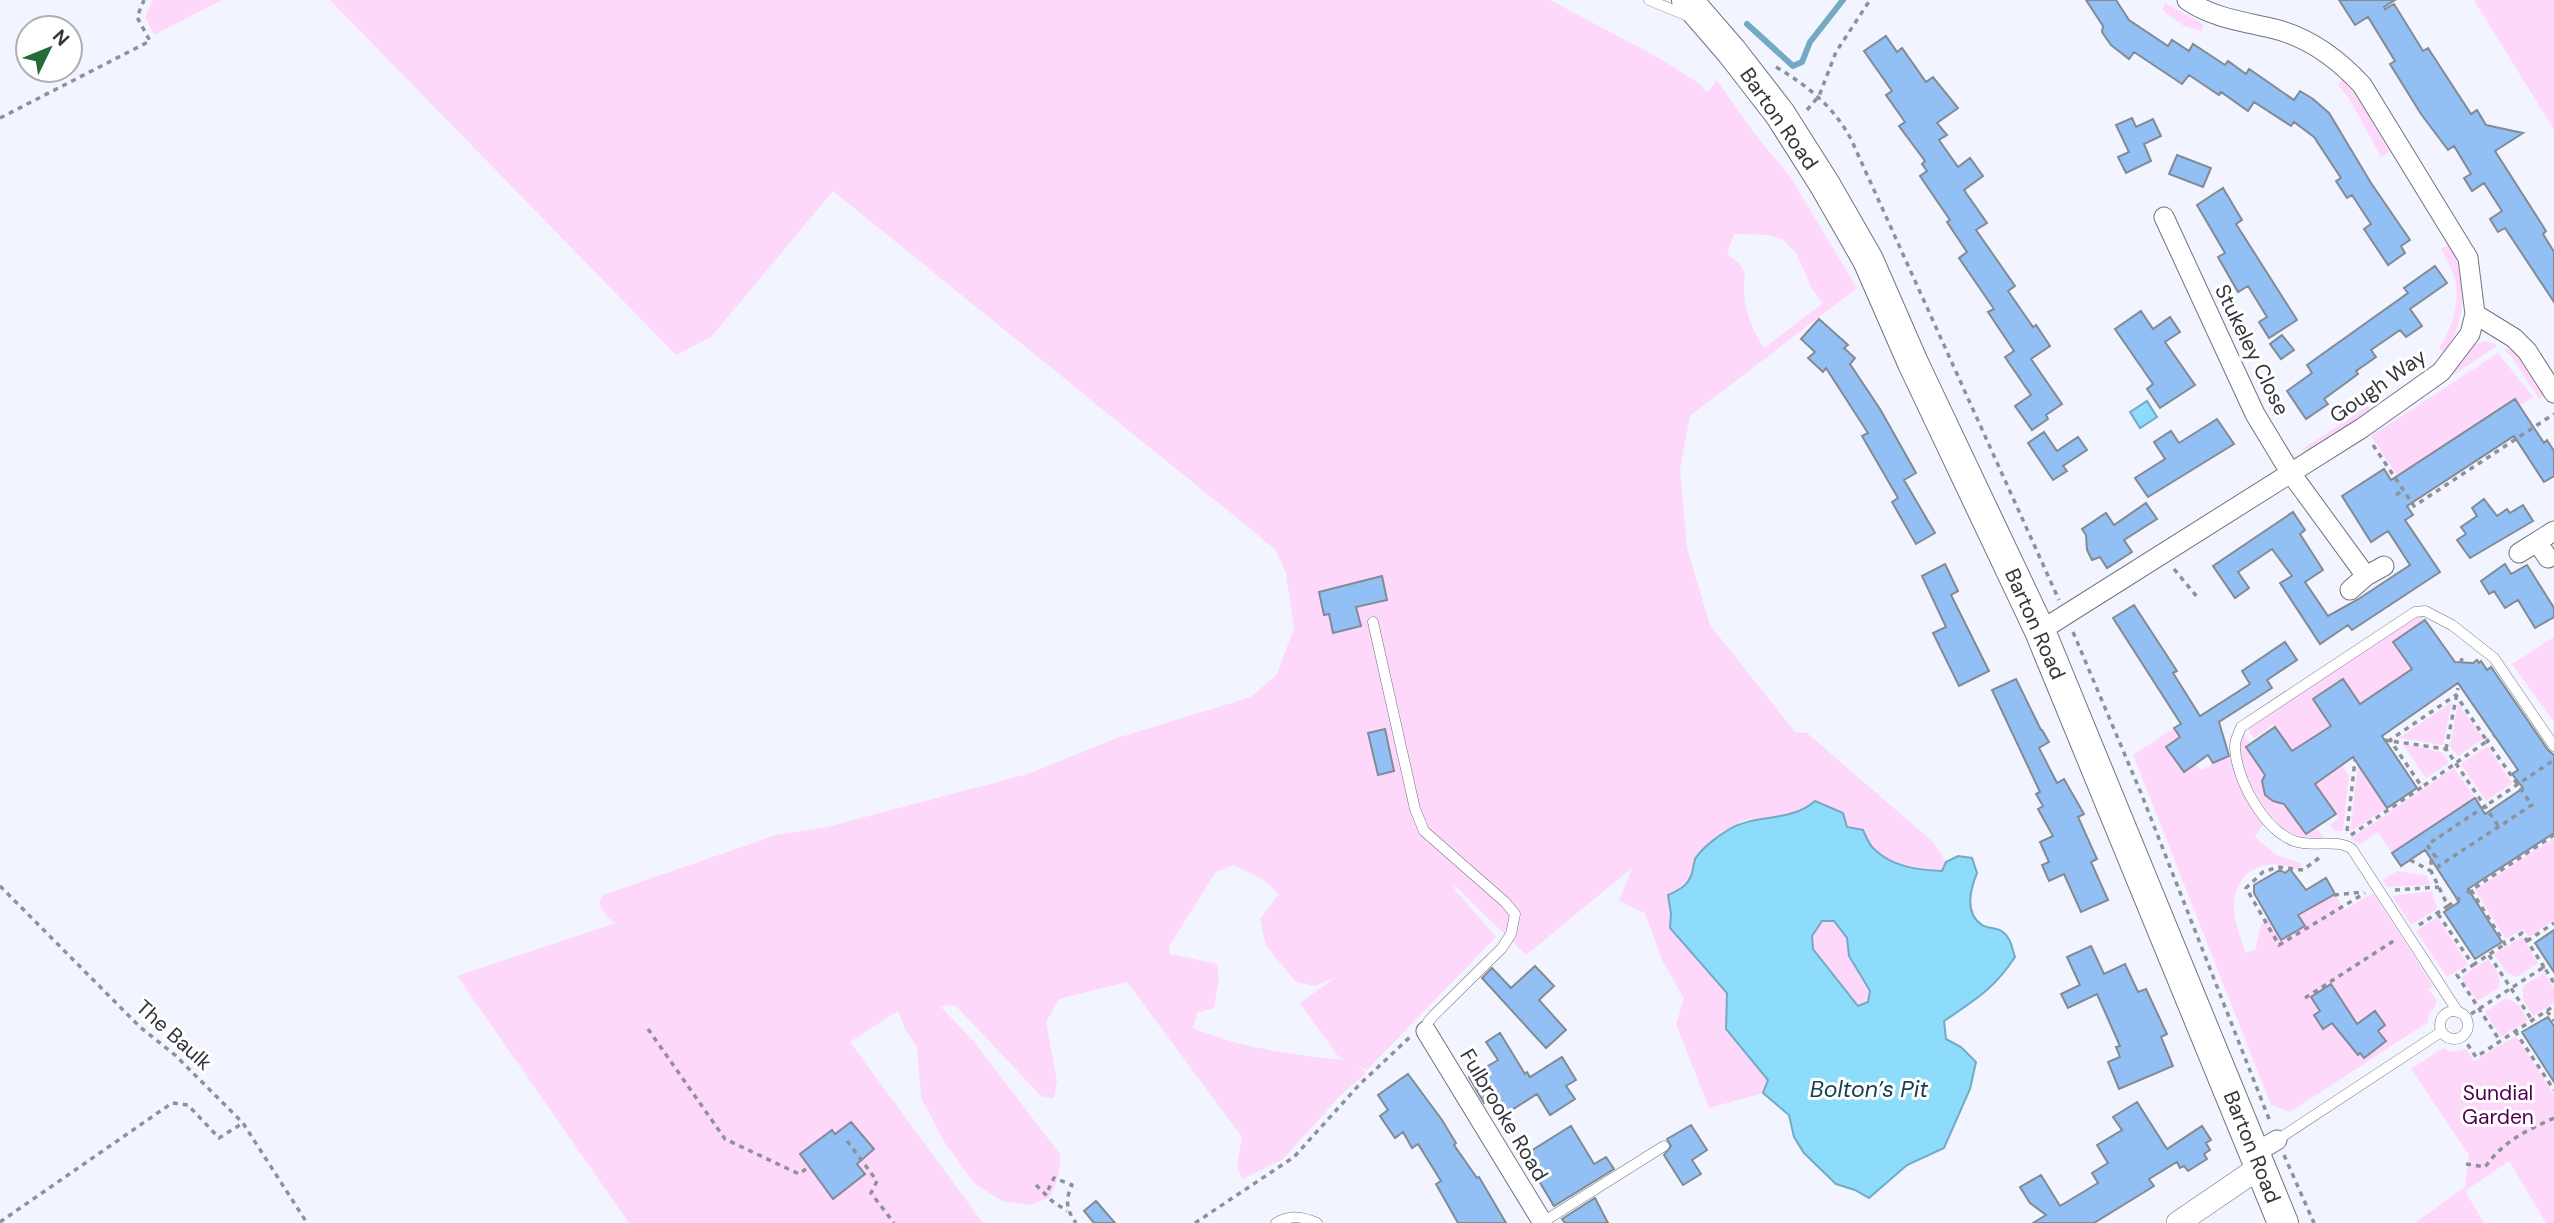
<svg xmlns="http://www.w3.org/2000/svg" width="2554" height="1223" viewBox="0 0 2554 1223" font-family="'DM Sans',sans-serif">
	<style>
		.green { fill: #fed8fb; fill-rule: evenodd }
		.water { fill: #8edcfc; stroke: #73aac2; stroke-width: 2; fill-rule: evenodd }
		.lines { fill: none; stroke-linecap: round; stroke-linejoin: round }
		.stream { stroke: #73aac2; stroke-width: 6 }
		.building { fill: #92c0f4; stroke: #828b95; stroke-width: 2 }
		.service-casing { stroke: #71747f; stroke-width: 11 }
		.minor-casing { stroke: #71747f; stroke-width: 21 }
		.tertiary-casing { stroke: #71747f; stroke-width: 24 }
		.primary-casing { stroke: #71747f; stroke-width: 32 }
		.path { stroke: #8f9198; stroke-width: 3.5; stroke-dasharray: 5 5; stroke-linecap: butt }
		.service { stroke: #fff; stroke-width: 10 }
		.minor { stroke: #fff; stroke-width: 19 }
		.tertiary { stroke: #fff; stroke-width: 23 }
		.primary { stroke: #fff; stroke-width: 30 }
		.labels { text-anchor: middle; stroke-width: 6; stroke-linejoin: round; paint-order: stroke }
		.street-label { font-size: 21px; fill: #35363b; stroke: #fff }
		.park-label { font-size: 21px; fill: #510051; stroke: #fff }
		.water-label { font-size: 23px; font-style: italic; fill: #134152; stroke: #fff }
	</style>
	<rect width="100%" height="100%" fill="#f2f4ff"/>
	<path class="green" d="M153 0H222L154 35 145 17Z
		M330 0H1550L1659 58 1700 84 1707 93 1717 80 1751 129 1791 178 1857 288 1690 416 1680 469 1687 548 1710 625 1795 732 1807 733 1933 842 1946 862 1943 871C1919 870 1893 867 1874 849 1869 845 1866 836 1863 830L1847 827 1843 813 1823 804 1784 816 1745 820 1727 830 1695 859 1691 880 1682 888 1668 895 1671 914 1670 928 1728 993 1726 1029 1768 1080 1763 1093 1709 1108 1676 1024 1684 999 1662 960 1645 913 1619 901 1632 868 1526 955 1454 885 1455 890 1496 937 1367 1070 1359 1066 1366 1073 1340 1096 1283 1159 1243 1179 1237 1167 1242 1137 1127 982 1059 999 1046 1022 1057 1081 1054 1098 1042 1097 955 1005 940 1006 974 1042 1060 1154C1061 1171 1057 1184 1049 1198L1030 1205 1002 1201 975 1184 945 1143 921 1098 917 1047 904 1027 898 1011 850 1042 983 1223H629L457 976 616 923 608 918 599 904 603 895 776 835 827 827 1031 773 1114 739 1251 697 1277 674 1294 628 1286 573 1275 549 833 191 711 337 676 355ZM1734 234 1767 235 1782 239 1796 253 1812 289 1823 303 1764 348C1749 325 1741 301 1745 273L1739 263 1727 254ZM1234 865 1262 879 1279 894 1260 919 1266 946 1296 982 1315 986 1336 977 1300 1003 1337 1055 1344 1060C1293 1055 1240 1048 1193 1028L1197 1013 1214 1008 1219 980 1217 964 1170 954 1169 946 1216 872Z
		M2474 0H2554V130Z
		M2165 3 2203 24 2202 31 2184 26 2162 10Z
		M2342 79 2354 92 2390 152 2381 157 2349 98 2338 85Z
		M2449 245C2471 282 2465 318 2445 354L2439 348C2451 330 2459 306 2456 285 2455 273 2446 260 2441 249Z
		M2485 341 2498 345 2433 389 2471 345Z
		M2508 348 2517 354 2543 396 2539 399 2511 356 2504 350Z
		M2498 353 2533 397 2519 406 2414 501 2371 436Z
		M2368 406 2371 410 2313 449 2301 450Z
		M2415 615H2421L2425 620 2394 642 2412 669 2360 704 2342 679 2313 699 2331 726 2293 751 2273 725 2254 738 2248 729Z
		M2554 637V722L2512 664Z
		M2452 702 2443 745 2399 738Z
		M2458 703 2483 739 2458 756 2450 746Z
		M2174 728 2180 737 2166 747 2184 772 2195 765 2202 770 2230 756C2238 782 2245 805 2263 825L2255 837 2276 855 2303 864 2296 869C2262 855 2232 874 2234 911 2235 925 2242 940 2246 953L2255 950 2261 924 2268 918 2281 940 2304 926 2296 910 2335 894 2344 910 2373 893 2433 986 2428 989 2436 999V1005L2428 1016V1022L2290 1112 2271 1105 2133 755Z
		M2243 733 2251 744 2265 775C2258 789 2267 803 2283 801L2306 834 2316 828 2324 838C2310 838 2298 838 2286 830 2264 814 2231 760 2243 733Z
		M2403 744 2442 752 2449 763 2426 778Z
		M2487 746 2512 783 2486 801 2461 764Z
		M2358 764 2387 808 2350 832Z
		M2342 765 2349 776 2343 831H2334L2330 825 2339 818 2315 784Z
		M2454 768 2475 798 2392 853 2378 832 2360 844 2350 839Z
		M2554 838V920L2529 937 2523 929 2506 939 2475 890Z
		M2397 871 2427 876 2430 885 2387 887 2383 880Z
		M2432 891 2437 909 2411 925 2392 896Z
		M2437 917 2468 964 2447 977 2416 931Z
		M1822 921H1834L1847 938 1849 956 1859 976 1870 992 1868 1002 1858 1006 1813 949 1812 936Z
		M2522 937 2538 963 2517 977 2506 972 2494 954Z
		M2488 959 2499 975V988L2477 1001 2461 977Z
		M2544 973 2554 988V1003L2533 1016 2523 999V986Z
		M2506 998 2518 1004 2528 1020 2501 1037 2485 1012Z
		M2516 1036 2554 1095V1223H2546L2509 1161 2465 1191 2484 1223H2415L2465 1187 2469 1155 2411 1069 2443 1048 2452 1052 2466 1049 2474 1061Z"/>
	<path class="water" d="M2147 401 2157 417 2140 428 2130 412Z
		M1815 801 1843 813 1847 827 1863 830C1866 836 1869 845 1874 849 1892 867 1918 870 1942 871L1946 862 1958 856 1972 858 1977 873C1970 890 1964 913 1982 925 1988 929 1997 927 2003 932 2011 938 2012 948 2015 957 1994 989 1975 1000 1944 1021L1946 1039 1961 1047 1976 1062 1970 1089 1944 1148 1907 1165 1869 1198 1855 1190 1836 1184 1804 1153 1794 1137 1789 1115 1763 1093 1768 1080 1726 1029 1727 993 1670 928 1671 914 1668 895C1682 889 1690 884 1693 869 1693 867 1695 860 1695 859 1702 848 1718 836 1728 830 1755 813 1790 823 1815 801ZM1822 921H1834L1847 938 1849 956 1870 991 1868 1002 1858 1006 1813 949 1812 936Z"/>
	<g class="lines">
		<path class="stream" d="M1747 24 1793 66 1802 62 1810 42 1843 0"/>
	</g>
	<path class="building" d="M2086 0H2116L2129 20 2168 46 2172 40 2189 51 2193 44 2225 65 2228 61 2246 74 2249 69 2294 100 2300 91 2313 99 2329 113 2371 183 2410 240 2401 246 2405 253 2388 265 2364 229 2371 224 2352 195 2347 198 2336 181 2341 178 2314 137 2294 122 2291 126 2254 102 2248 111 2221 92 2219 95 2189 75 2182 84 2134 52 2129 59 2111 45 2102 32 2103 26Z
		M2339 0H2395L2384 7 2385 9 2394 4 2423 51 2428 48 2471 114 2477 110 2486 125 2523 133 2495 151 2546 231 2543 234 2554 252V302L2505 228 2498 232 2490 219 2502 211 2484 183 2472 191 2464 178 2471 174 2454 146 2448 150 2421 114 2390 64 2395 61 2368 17 2355 25Z
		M1886 36 1897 52 1902 48 1926 82 1933 77 1958 108 1937 123 1947 135 1939 140 1958 167 1970 158 1983 176 1964 190 1987 223 1976 230 2015 286 2008 291 2033 327 2036 325 2050 346 2031 359 2062 404 2046 415 2048 419 2032 430 2015 406 2031 395 2005 357 2014 351 1988 312 1994 309 1959 258 1967 252 1947 222 1950 220 1920 176 1927 171 1922 164 1925 161 1899 126 1905 122 1886 95 1892 91 1864 51Z
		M2132 118 2136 127 2153 119 2161 136 2144 144 2151 161 2126 173 2118 157 2129 152 2116 125Z
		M2177 155 2211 168 2203 187 2169 174Z
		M2223 188 2242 220 2236 224 2297 320 2269 338 2259 322 2267 317 2248 286 2238 292 2218 257 2225 253 2197 205Z
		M2435 266 2447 283 2410 309 2422 326 2406 337 2400 330 2371 350 2376 357 2356 371 2358 374 2324 399 2328 404 2306 419 2287 391 2312 373 2307 365 2408 293 2404 288Z
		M2141 311 2153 329 2170 317 2180 332 2165 342 2195 385 2160 408 2147 389 2153 384 2115 329Z
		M1819 319 1848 345 1844 348 1855 358 1850 364 1880 409 1916 473 1904 480 1935 533 1916 544 1892 502 1898 498 1862 436 1868 433 1826 368 1823 372 1808 358 1815 352 1801 339Z
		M2282 335 2294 350 2281 359 2270 344Z
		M2515 399 2544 443 2547 440 2554 451V476L2544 482 2514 436 2407 506 2413 515 2405 520 2440 572 2352 630 2348 625 2320 644 2280 583 2292 576 2272 549 2238 572 2249 588 2235 598 2213 566 2293 512 2305 530 2300 534 2323 570 2305 582 2328 616 2357 600 2410 565 2388 531 2371 542 2342 496 2384 469 2391 480Z
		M2217 419 2234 444 2148 497 2135 478 2165 459 2154 442 2171 431 2179 443Z
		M2044 432 2057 451 2078 437 2087 450 2063 466 2067 471 2053 480 2028 443Z
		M2484 499 2497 516 2507 509 2510 513 2523 505 2533 521 2470 558 2457 540 2466 534 2461 527 2477 516 2472 508Z
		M2146 503 2157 519 2124 540 2132 552 2107 568 2100 557 2092 560 2087 550 2086 535 2082 529 2106 513 2114 525Z
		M1945 564 1958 591 1951 595 1989 671 1959 686 1933 633 1946 627 1922 576Z
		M2505 564 2511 574 2527 565 2554 608V617L2535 628 2518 600 2505 608 2494 591 2489 594 2481 581Z
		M1382 576 1387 600 1356 607 1361 626 1333 633 1329 614 1324 615 1319 592Z
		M2134 605 2177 671 2173 673 2200 716 2250 684 2242 671 2285 642 2297 660 2267 680 2272 688 2219 722 2229 756 2213 763 2208 755 2184 772 2166 747 2180 737 2174 728 2181 724 2113 618Z
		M2425 620 2455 662 2473 663 2477 660 2479 663 2481 661 2487 670 2491 667 2548 750 2554 755V833L2468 889 2502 942 2475 959 2444 912 2459 902 2425 850 2401 866 2392 853 2475 798 2485 814 2523 788 2512 774 2518 770 2458 683 2382 736 2417 788 2387 808 2353 757 2315 784 2336 814 2306 834 2284 804 2273 801 2265 795 2262 781 2265 775 2246 747 2275 727 2292 751 2331 726 2313 699 2343 679 2360 704 2412 669 2393 642Z
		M2016 679 2041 730H2042L2049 742 2039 748 2057 783 2064 779 2084 814 2078 817 2097 859 2091 862 2108 900 2081 912 2064 874 2049 881 2042 865 2049 862 2040 842 2053 836 2038 809 2043 806 2036 794 2040 792 1992 690Z
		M1385 729 1394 771 1378 775 1368 733Z
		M2290 869 2306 890 2326 878 2335 894 2298 915 2305 926 2281 940 2254 893V885L2280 870 2285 873Z
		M2554 930V972L2535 943Z
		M2091 946 2104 974 2125 964 2138 992 2146 989 2167 1034 2161 1037 2173 1066 2119 1089 2108 1062 2120 1057 2116 1047 2120 1046 2097 994 2068 1008 2061 994 2080 985 2067 957Z
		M1535 966 1554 986 1539 1000 1566 1030 1546 1048 1482 978 1492 968 1511 988Z
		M2331 984 2357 1024 2375 1011 2385 1025 2378 1031 2386 1041 2364 1058 2360 1053 2358 1055 2332 1023 2323 1029 2314 1015 2320 1011 2311 997Z
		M2548 1017 2554 1026V1082L2522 1032Z
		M1500 1033 1525 1074 1527 1072 1530 1077 1562 1057 1576 1080 1566 1086 1575 1099 1550 1115 1537 1094 1507 1113 1496 1096 1484 1103 1469 1077 1498 1060 1486 1042Z
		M1408 1074 1442 1120 1456 1143 1454 1145 1477 1178 1479 1177 1506 1223H1458L1436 1184 1441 1181 1418 1144 1412 1148 1403 1132 1395 1138 1380 1116 1388 1110 1378 1095Z
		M2137 1102 2167 1149 2202 1126 2211 1140 2206 1143 2210 1150 2204 1154 2207 1159 2188 1171 2184 1166 2180 1168 2177 1162 2149 1179 2154 1186 2094 1223H2033L2046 1215 2030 1203 2020 1187 2041 1175 2060 1206 2098 1183 2092 1173 2108 1163 2097 1145 2122 1130 2113 1117Z
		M851 1122 874 1149 857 1164 865 1174 833 1199 800 1154 832 1130 835 1134Z
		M1691 1125 1707 1150 1692 1160 1701 1174 1683 1185 1664 1155 1671 1146 1667 1139Z
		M1571 1126 1594 1164 1606 1157 1614 1169 1554 1206 1539 1181 1542 1179 1526 1154Z
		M1595 1198 1608 1223H1565L1562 1219Z
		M1096 1201 1115 1223H1094L1084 1211Z"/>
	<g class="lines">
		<defs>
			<path id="service" d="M1649 0 1688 16
				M1373 622 1415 809 1424 831 1505 902 1515 914 1511 934 1502 948 1434 1015 1428 1022 1426 1031
				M2440 1025a14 14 0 1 1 28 0a14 14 0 1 1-28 0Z
				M2458 1012 2352 849C2336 838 2313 848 2294 841 2263 829 2237 780 2235 748 2234 741 2239 733 2241 727L2415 612 2425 611 2452 625 2494 658 2554 746
				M2277 1140 2441 1032
				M1543 1222 1664 1146
				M1276 1223C1290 1215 1302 1216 1317 1223"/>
			<path id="minor" d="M2164 217 2255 414 2290 472 2366 576
				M2475 314 2514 338 2527 351 2554 393
				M2537 542 2548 558
				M2519 553 2554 531
				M2350 590 2366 576 2384 566
				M2040 631 2362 428 2441 372 2470 334 2475 314 2468 258 2362 85C2338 59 2310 38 2275 29 2246 22 2212 18 2187 0
				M1426 1031 1543 1223
				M2255 1153 2277 1140"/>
			<path id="tertiary" d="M2178 1223 2260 1167"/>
			<path id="primary" d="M1687 0 1732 52 1780 114 1825 185 1868 260 1913 363 2040 631 2283 1223"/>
		</defs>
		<use href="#service" class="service-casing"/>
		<use href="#minor" class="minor-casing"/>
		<use href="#tertiary" class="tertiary-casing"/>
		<use href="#primary" class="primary-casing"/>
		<path class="path" d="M1776 67C1808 86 1833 106 1851 139L2059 600
			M1807 110 1819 96 1836 52 1870 0
			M0 118 150 41 137 17 144 0
			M2373 445 2414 506 2554 414
			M2396 495 2403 490
			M2174 569 2198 598
			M2073 632 2141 793 2269 1119
			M2461 663 2463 653
			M2384 740 2446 749 2499 827
			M2446 749 2458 688
			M2347 831 2355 760
			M2351 835 2422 787 2390 740 2456 695 2487 741 2422 787
			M2319 858 2303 870 2278 867 2263 872 2246 888 2279 945 2365 893
			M2410 860 2431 871V861L2436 857 2427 845 2554 760
			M0 886 140 1027 175 1055 243 1123 307 1223
			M2395 890 2439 887
			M2471 890 2505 944 2522 933 2544 967 2548 963
			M2467 893 2554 835
			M2334 895 2363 892
			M2448 906 2460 898
			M2438 914 2473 965 2457 975 2500 1041
			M2419 925 2448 906 2431 871 2532 805 2487 741 2494 736
			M2527 941 2554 923
			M2489 955 2532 1020
			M2473 965 2505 944
			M2305 998 2395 940
			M2547 1011 2554 1021
			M2471 1014 2544 967 2554 983
			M648 1029 725 1139 799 1174 806 1169
			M2515 1031 2554 1090
			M2462 1036 2476 1057 2554 1006
			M847 1141 877 1181 871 1193 894 1223
			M2284 1155 2314 1223
			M2466 1164 2485 1167C2505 1140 2524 1132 2554 1118
			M1036 1185 1052 1201 1067 1211
			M1048 1190 1054 1178 1072 1185C1065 1200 1066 1209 1076 1223
			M0 1222 172 1103 188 1105 219 1138 243 1123
			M1195 1223 1294 1157 1359 1085 1410 1037"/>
		<use href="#service" class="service"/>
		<use href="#minor" class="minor"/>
		<use href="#tertiary" class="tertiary"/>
		<use href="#primary" class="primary"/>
	</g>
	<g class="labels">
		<g class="street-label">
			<text transform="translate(1779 119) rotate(55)" y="7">Barton Road</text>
			<text transform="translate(2252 350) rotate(64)" y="7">Stukeley Close</text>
			<text transform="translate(2378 386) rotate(-35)" y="7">Gough Way</text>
			<text transform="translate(2035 624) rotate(66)" y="7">Barton Road</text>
			<text transform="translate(174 1035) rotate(42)" y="7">The Baulk</text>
			<text transform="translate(1504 1115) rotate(59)" y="7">Fulbrooke Road</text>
			<text transform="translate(2252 1147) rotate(68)" y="7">Barton Road</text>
		</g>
		<g class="park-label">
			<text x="2498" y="1100">Sundial<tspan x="2498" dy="24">Garden</tspan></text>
		</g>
		<g class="water-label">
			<text x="1869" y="1097">Bolton’s Pit</text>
		</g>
	</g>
	<g transform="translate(49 49) rotate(47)"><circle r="33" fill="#ffffff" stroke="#aeafb1" stroke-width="2"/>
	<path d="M0-5L12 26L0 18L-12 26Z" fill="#256b38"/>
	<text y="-10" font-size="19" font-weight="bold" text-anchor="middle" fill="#35363b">N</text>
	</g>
</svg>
